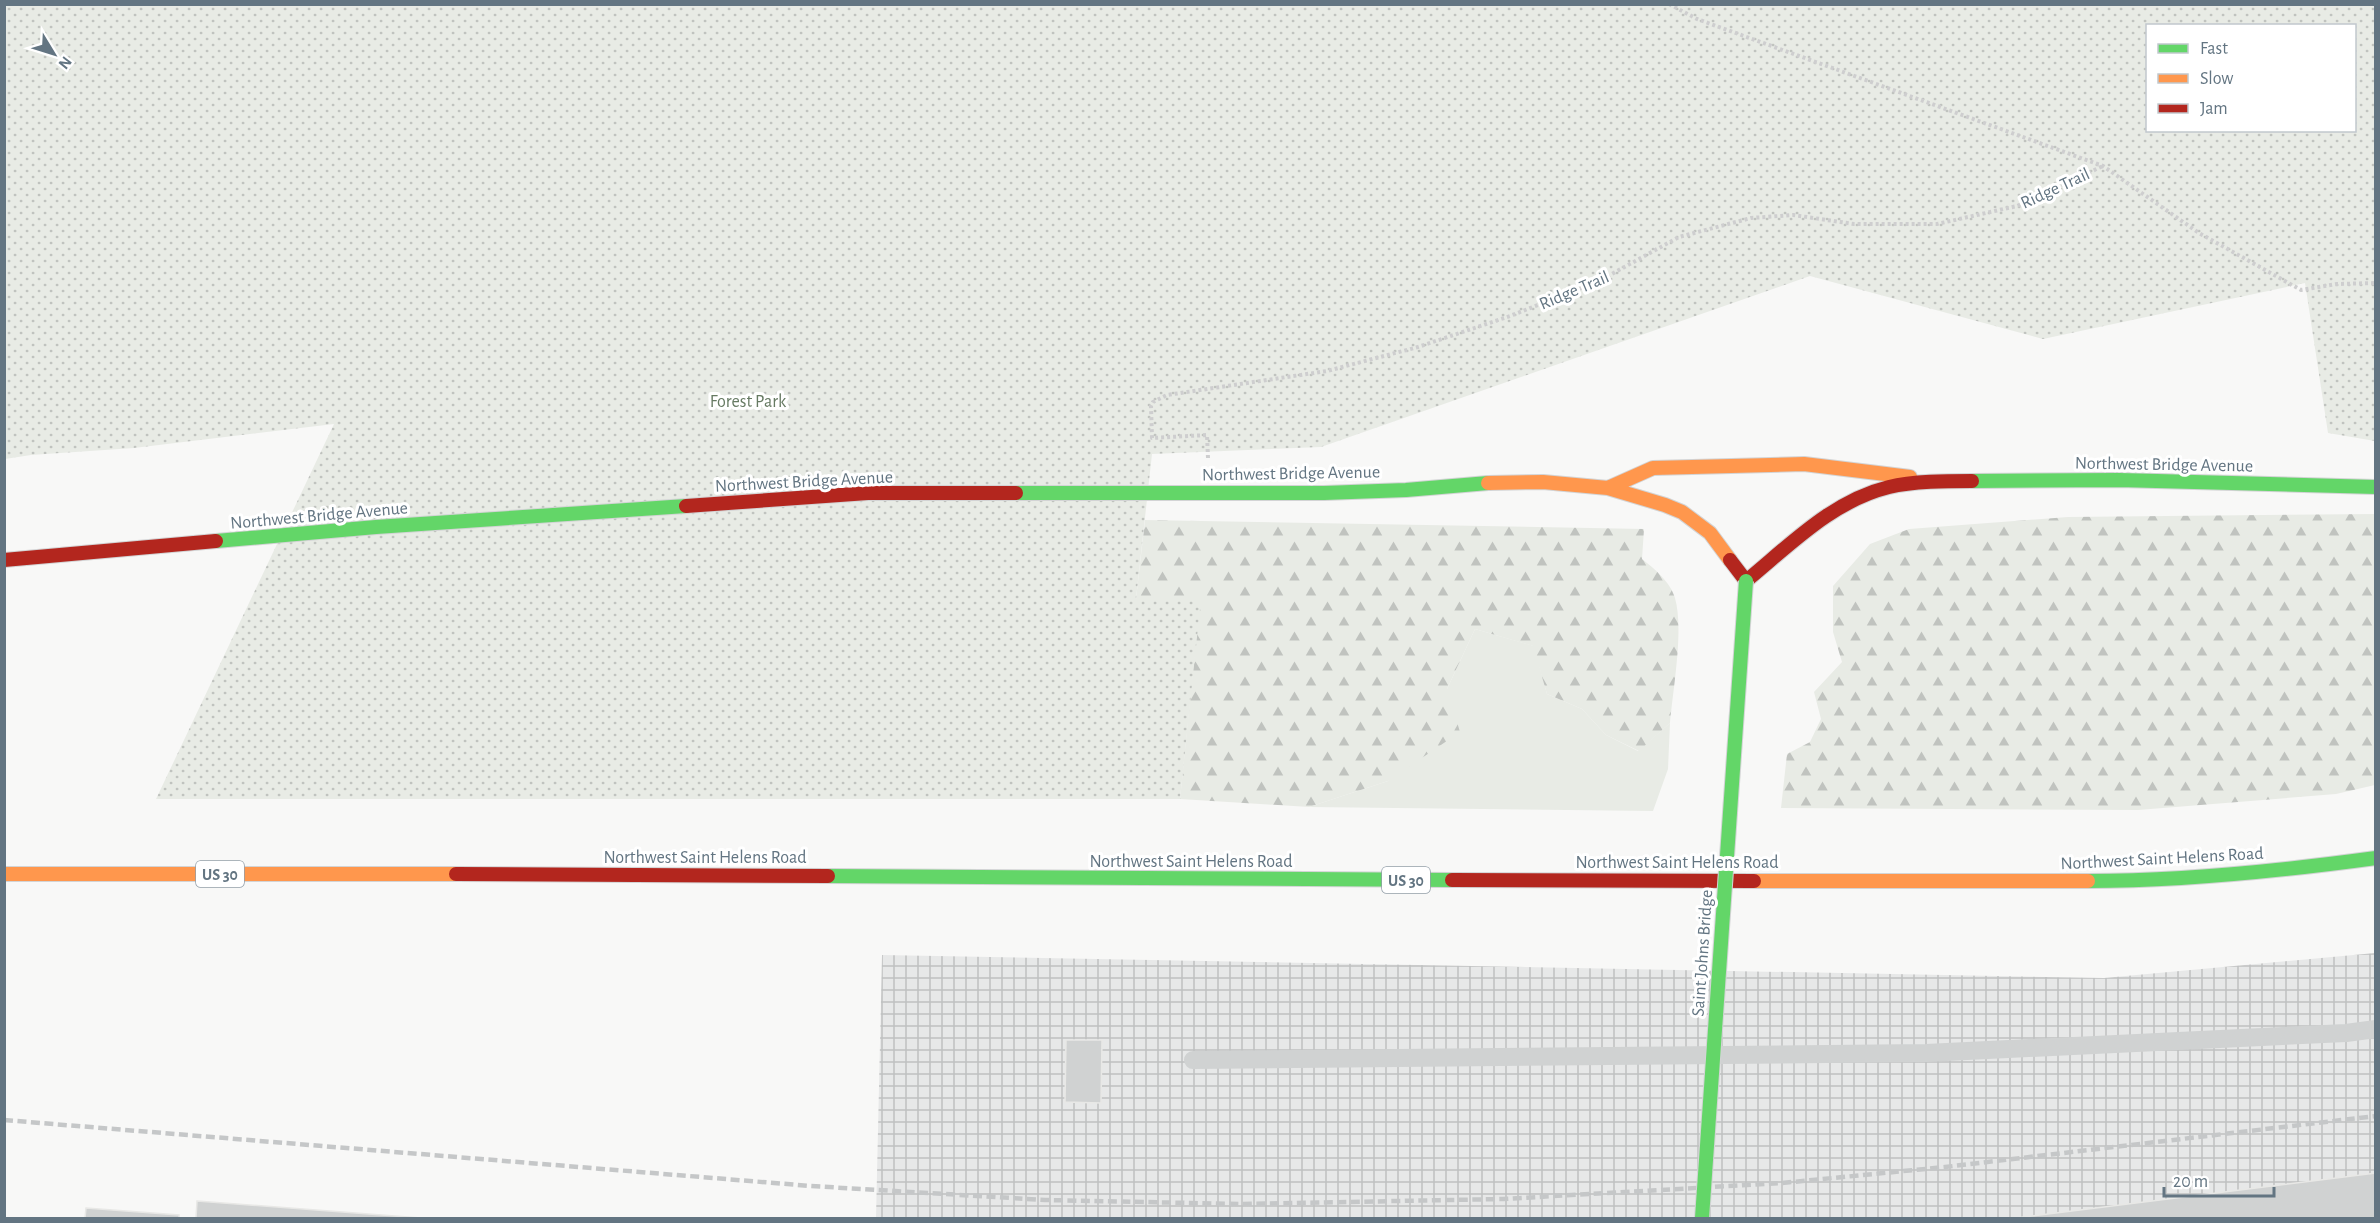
<svg xmlns="http://www.w3.org/2000/svg" width="2380" height="1223" viewBox="0 0 2380 1223" font-family="'Alegreya Sans',sans-serif">
	<style>
		.industrial { fill: url(#industrial-grid) }
		.grass { fill: #e8ebe5 }
		.forest { fill: url(#forest-firs) }
		.park { fill: url(#park-dots); fill-rule: evenodd }
		.building { fill: #d0d2d2; stroke: #e8e8e6; stroke-width: 1.5 }
		.lines { fill: none; stroke-linecap: round; stroke-linejoin: round }
		.fast-casing { stroke: #d3d4d5; stroke-width: 16 }
		.slow-casing { stroke: #d3d4d5; stroke-width: 16 }
		.jam-casing { stroke: #d3d4d5; stroke-width: 16 }
		.path { stroke: #cececf; stroke-width: 4; stroke-dasharray: 3 3; stroke-linecap: butt }
		.lane { stroke: #d0d2d2; stroke-width: 18 }
		.fast { stroke: #63d668; stroke-width: 14 }
		.slow { stroke: #ff974d; stroke-width: 14 }
		.jam { stroke: #b3261e; stroke-width: 14 }
		.rail { stroke: #c5c7c8; stroke-width: 4.5; stroke-dasharray: 9 4.5; stroke-linecap: butt }
		.fast-bridge-casing { stroke: #d3d4d5; stroke-width: 16; stroke-linecap: butt }
		.fast-bridge { stroke: #63d668; stroke-width: 14 }
		.labels { text-anchor: middle; stroke-width: 6; stroke-linejoin: round; paint-order: stroke }
		.shield { fill: #fff; stroke: #929ea8; stroke-width: 1.5 }
		.shield-label { font-size: 16px; font-weight: bold; fill: #637582 }
		.street-label { font-size: 18px; fill: #637582; stroke: #fff }
		.park-label { font-size: 18px; fill: #667a62; stroke: #fff }
	</style>
	<defs>
		<pattern id="industrial-grid" width="8" height="8" patternUnits="userSpaceOnUse" patternTransform="scale(1.5)"><rect width="8" height="8" fill="#e7e8e8"/><path d="M0 4h8M4 0v8" fill="none" stroke="#bfc1c1"/></pattern>
		<pattern id="forest-firs" width="22" height="20" patternUnits="userSpaceOnUse" patternTransform="scale(1.5)"><rect width="22" height="20" fill="#e8ebe5"/><path d="M5 1l3.5 6h-7zM16 11l3.5 6h-7z" fill="#c0c3bf"/></pattern>
		<pattern id="park-dots" width="8" height="8" patternUnits="userSpaceOnUse" patternTransform="scale(1.5)"><rect width="8" height="8" fill="#e8ebe5"/><path d="M2 2h.1M6 6h.1" fill="none" stroke="#c0c3bf" stroke-width="1.8" stroke-linecap="round"/></pattern>
	</defs>
	<rect width="100%" height="100%" fill="#f8f8f7"/>
	<path class="industrial" d="M2375 953V1218H876L882 955 2104 978Z"/>
	<path class="grass" d="M1475 629 1534 646 1547 694 1582 709 1606 735 1638 751 1670 723 1668 769 1653 811 1309 807 1388 781 1447 689Z"/>
	<path class="forest" d="M2375 514V785L2336 794 2138 810 1781 808 1787 754 1810 742 1821 719 1814 692 1842 662 1833 632V586L1870 544 1909 529 2068 517Z
		M1145 520 1644 529 1642 559C1654 568 1671 583 1675 598 1684 630 1673 689 1670 723L1639 751 1606 735 1582 709 1547 694 1533 646 1475 629 1447 689 1460 732 1388 781 1309 807 1180 799 1200 600 1136 599Z"/>
	<path class="park" d="M5 5H2375V441L2328 433 2305 283 2043 339 1810 276 1321 447 1152 454 1136 599H1201L1180 799H156L334 424 134 448 31 455 5 459ZM2148 26H2354V130H2148Z"/>
	<path class="building" d="M1066 1040H1102L1101 1103 1065 1102Z
		M2376 1173V1218H2015Z
		M197 1201 421 1218H196Z
		M86 1208 179 1215V1218H85Z"/>
	<g class="lines">
		<defs>
			<path id="fast" d="M1972 481 2119 480 2376 487
				M1016 493H1324L1406 490 1488 483
				M216 541 376 527 686 506
				M828 876 1452 880
				M2088 881C2184 881 2280 871 2376 858"/>
			<path id="slow" d="M1488 483 1543 482 1608 488 1665 505 1682 512 1710 533 1730 560
				M1608 488 1653 468 1804 464 1910 477
				M4 874H456
				M1754 881H2088"/>
			<path id="jam" d="M686 506 868 493H1016
				M4 560 216 541
				M1730 560 1746 581C1790 545 1832 501 1889 487 1913 481 1947 481 1972 481
				M456 874 828 876
				M1452 880 1754 881"/>
		</defs>
		<use href="#fast" class="fast-casing"/>
		<use href="#slow" class="slow-casing"/>
		<use href="#jam" class="jam-casing"/>
		<path class="path" d="M1669 4 1697 19 2103 166 2199 233 2301 290 2337 284 2376 283
			M1208 458 1207 435 1152 438 1151 406 1153 402 1167 395 1327 371 1418 347 1510 316 1599 281 1679 237 1751 218 1793 215 1854 224H1937L2017 206 2103 166"/>
		<path class="lane" d="M1193 1060 1926 1053 2346 1033 2376 1029"/>
		<use href="#fast" class="fast"/>
		<use href="#slow" class="slow"/>
		<use href="#jam" class="jam"/>
		<path class="rail" d="M4 1120 811 1186 1045 1200 1240 1204 1503 1199 1782 1183 1945 1167 2376 1116"/>
		<defs>
			<path id="fast-bridge" d="M1702 1218 1746 581"/>
		</defs>
		<use href="#fast-bridge" class="fast-bridge-casing"/>
		<use href="#fast-bridge" class="fast-bridge"/>
	</g>
	<g class="labels">
		<g class="shield">
			<rect x="196" y="861" width="48" height="26" rx="4.5"/>
			<rect x="1382" y="867" width="48" height="26" rx="4.5"/>
		</g>
		<g class="shield-label">
			<text x="220" y="880">US 30</text>
			<text x="1406" y="886">US 30</text>
		</g>
		<g class="street-label">
			<text transform="translate(2055 188) rotate(-25)" y="6">Ridge Trail</text>
			<text transform="translate(1574 290) rotate(-23)" y="6">Ridge Trail</text>
			<text transform="translate(2164 464) rotate(1)" y="6">Northwest Bridge Avenue</text>
			<text transform="translate(1291 473) rotate(-1)" y="6">Northwest Bridge Avenue</text>
			<text transform="translate(804 481) rotate(-3)" y="6">Northwest Bridge Avenue</text>
			<text transform="translate(319 515) rotate(-5)" y="6">Northwest Bridge Avenue</text>
			<text x="705" y="863">Northwest Saint Helens Road</text>
			<text transform="translate(2162 858) rotate(-3)" y="6">Northwest Saint Helens Road</text>
			<text x="1191" y="867">Northwest Saint Helens Road</text>
			<text x="1677" y="868">Northwest Saint Helens Road</text>
			<text transform="translate(1702 953) rotate(-86)" y="6">Saint Johns Bridge</text>
		</g>
		<g class="park-label">
			<text x="748" y="407">Forest Park</text>
		</g>
	</g>
	<rect width="2380" height="1223" fill="none" stroke="#637582" stroke-width="12"/>
	<rect x="2146" y="24" width="210" height="108" fill="#ffffff" stroke="#c1c8cd" stroke-width="1.5"/>
	<rect x="2158" y="44" width="30" height="9" fill="#63d668" stroke="#c1c8cd" stroke-width="1.5"/>
	<text x="2200" y="54" font-size="18" fill="#637582">Fast</text>
	<rect x="2158" y="74" width="30" height="9" fill="#ff974d" stroke="#c1c8cd" stroke-width="1.5"/>
	<text x="2200" y="84" font-size="18" fill="#637582">Slow</text>
	<rect x="2158" y="104" width="30" height="9" fill="#b3261e" stroke="#c1c8cd" stroke-width="1.5"/>
	<text x="2200" y="114" font-size="18" fill="#637582">Jam</text>
	<g transform="translate(54 54) rotate(128)" stroke="#ffffff" stroke-width="4.5" paint-order="stroke">
	<path d="M0-4.5L10 22L0 15L-10 22Z" fill="#637582"/>
	<text y="-9" font-size="16" font-weight="bold" text-anchor="middle" fill="#637582">N</text>
	</g>
	<path d="M2164 1187v9h110v-9" fill="none" stroke="#637582" stroke-width="3"/>
	<text x="2173" y="1187" font-size="18" fill="#637582" stroke="#ffffff" stroke-width="4.5" paint-order="stroke">20 m</text>
</svg>
